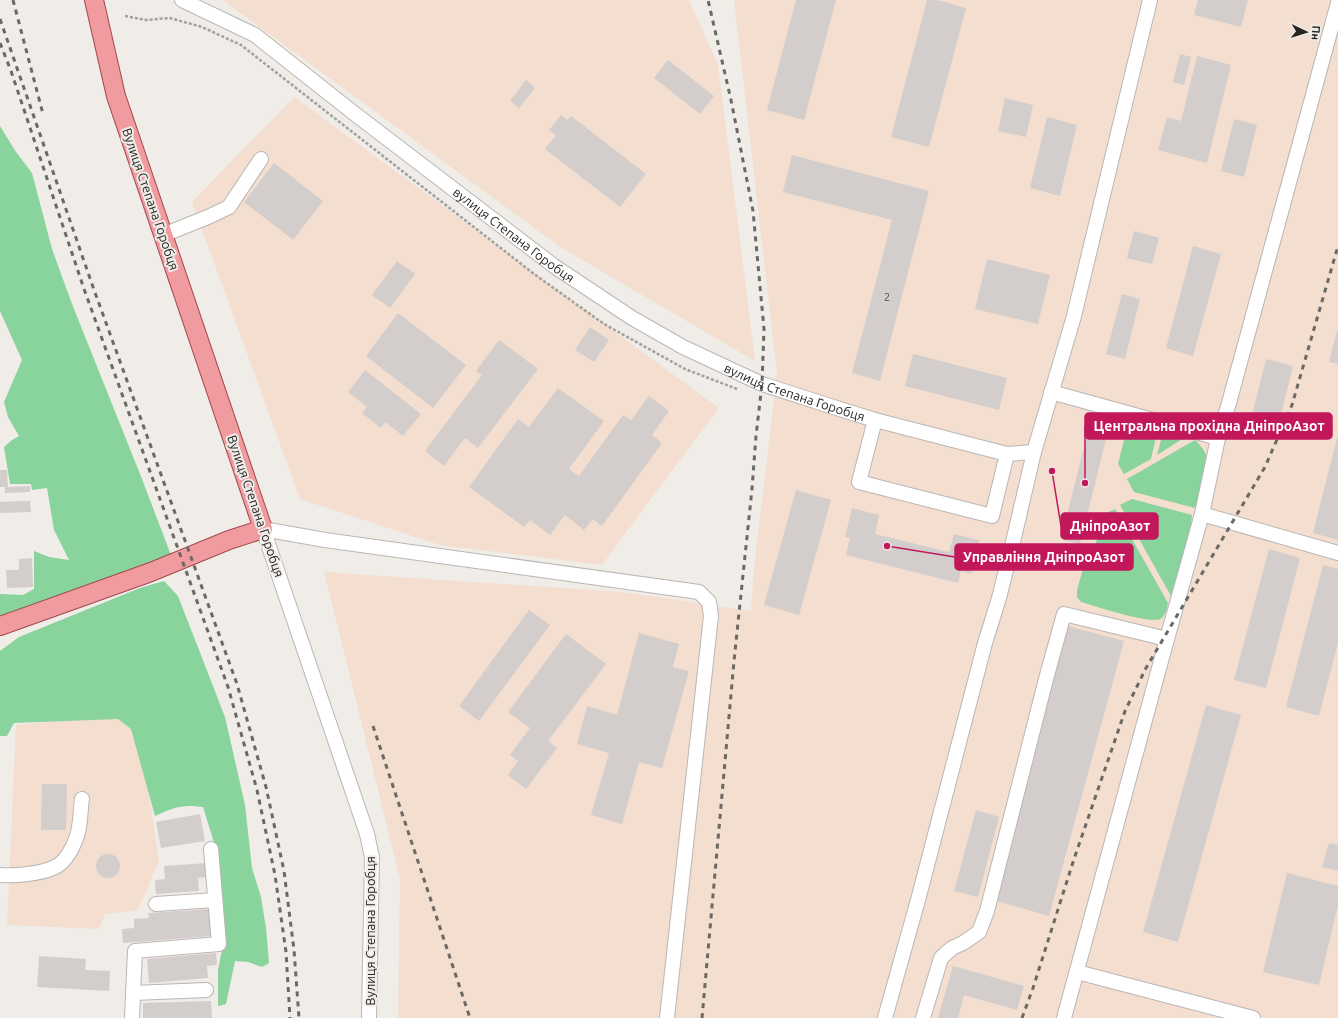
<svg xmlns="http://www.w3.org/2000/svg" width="1338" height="1018" viewBox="0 0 1338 1018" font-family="Ubuntu,sans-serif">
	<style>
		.industrial { fill: #f3ded0 }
		.green { fill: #89d39d }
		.building { fill: #d3cecb }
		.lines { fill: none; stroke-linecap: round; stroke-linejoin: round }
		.minor-casing { stroke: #bbb6b3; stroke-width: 16 }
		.major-casing { stroke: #a3474c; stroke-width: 20 }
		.path { stroke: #a29f9c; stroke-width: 2.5; stroke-dasharray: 3 2; stroke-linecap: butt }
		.minor { stroke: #fff; stroke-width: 14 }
		.major { stroke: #f09ba0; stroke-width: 18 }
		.rail { stroke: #6b6966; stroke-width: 3; stroke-dasharray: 5 5; stroke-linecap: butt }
		.labels { text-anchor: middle; stroke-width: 4; stroke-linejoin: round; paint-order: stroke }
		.number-label { font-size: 11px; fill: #524f4e }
		.street-label { font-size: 13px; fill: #272524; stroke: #f0ece8 }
		.leader { fill: none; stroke: #c2185b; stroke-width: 1.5 }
		.callout-dot { fill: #c2185b; stroke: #f0ece8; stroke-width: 1.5 }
		.callout { fill: #c2185b; stroke: #c2185b; stroke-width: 1.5 }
		.callout-label { font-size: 14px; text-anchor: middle; font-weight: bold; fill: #fff }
	</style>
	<rect width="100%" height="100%" fill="#f0ece8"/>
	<path class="industrial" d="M223 0H689L718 65 755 361 560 247Z
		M734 0H1338V1018H398L400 878 324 572 623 592 751 611 754 568 777 374Z
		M294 97 719 408 602 565 440 545 300 499 192 202Z
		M137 713 159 861 138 910 105 914 99 929 7 925 16 725Z"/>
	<path class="green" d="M0 126 16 152 32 173 52 249 72 304 140 474 171 555 0 620V594L23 595 34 589V551L49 557 69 560 54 530 47 488 32 490 31 484H10L4 447 12 440 19 436 8 417 4 402 22 360 0 311Z
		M1135 421 1158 428 1151 459 1124 474 1118 464 1128 424Z
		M1164 429 1187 436 1157 455Z
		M1195 440C1199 444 1204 449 1206 455 1210 469 1199 494 1195 508L1134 492 1127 479Z
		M1132 499 1192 515 1191 526 1171 596 1120 505Z
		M1115 509 1168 603C1167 608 1166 616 1160 619 1149 624 1095 606 1081 602L1077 597V590L1083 569 1089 568 1104 514Z
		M164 581 178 596 225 717 245 805 252 868 261 897 266 928 269 963 262 967 248 962 235 961 226 1004 218 1006V970L223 945 216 849 203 807C182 804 174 807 155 816L131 729 118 719 14 723 7 736H0V651L19 637 140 588Z"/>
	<path class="building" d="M796 0H836L804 120 767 110Z
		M927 0H937L966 8 929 147 891 137Z
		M1198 0H1248L1241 27 1194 15Z
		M1180 54 1191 57 1184 85 1173 82Z
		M1197 56 1231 65 1207 163 1158 150 1167 117 1181 121Z
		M668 60 714 96 700 114 654 78Z
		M526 80 535 88 519 108 510 101Z
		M1005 98 1033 105 1026 137 998 131Z
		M561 115 567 120 571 116 646 174 620 207 545 149 556 135 549 130Z
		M1047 117 1077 125 1060 196 1030 188Z
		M1234 119 1257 125 1244 177 1221 171Z
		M792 155 929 191 880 381 852 373 892 220 783 192Z
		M274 163 323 201 293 240 244 202Z
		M1134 231 1159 238 1152 264 1127 258Z
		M1193 246 1221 254 1193 356 1166 348Z
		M987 259 1050 275 1038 324 975 309Z
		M397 261 415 274 390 308 372 295Z
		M1122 294 1140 299 1125 359 1106 354Z
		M398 313 466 365 433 408 366 356Z
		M590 327 609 340 594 362 575 350Z
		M1337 331H1338V364L1329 362Z
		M499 340 538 369 478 448 465 438 444 466 425 451 482 375 476 371Z
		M913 354 1007 378 999 410 905 386Z
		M1266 359 1293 366 1278 426 1251 419Z
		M365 370 421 414 403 436 385 422 381 428 362 413 367 407 348 392Z
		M558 388 604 421 569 469 579 476 623 415 631 420 649 396 669 411 652 435 662 443 602 526 593 519 584 530 565 515 550 535 530 520 524 527 469 487 518 419 529 427Z
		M1090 423 1109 427 1080 544 1061 539Z
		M1337 438H1338V540L1313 533Z
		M0 470H7L8 487 30 486V492L5 493V487H0Z
		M796 490 831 500 799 615 764 605Z
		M23 501H30L31 512 0 513V502Z
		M852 508 879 515 875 534 949 552 954 534 979 540 971 574 961 571 958 583 846 555 850 538 845 537Z
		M1269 549 1300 558 1266 688 1234 680Z
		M32 558 33 587 7 588 6 570H19V559Z
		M1323 565 1338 569V643L1319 716 1286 707Z
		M529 610 550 625 479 721 459 706Z
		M1067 626 1124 641 1049 916 993 900Z
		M639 633 679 644 673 667 689 671 662 768 639 762 622 824 591 815 609 753 577 744 587 706 617 715Z
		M566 634 606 664 548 741 557 748 526 789 508 775 518 761 510 755 530 728 508 712Z
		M1206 705 1241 715 1178 942 1143 932Z
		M42 784H67L66 830H41Z
		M976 810 999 817 978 897 954 891Z
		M200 814 205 841 161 848 156 822Z
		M1329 843 1338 845V871L1322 867Z
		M96 866a12 12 0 1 1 24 0a12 12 0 1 1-24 0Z
		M207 863 208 877 198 878 199 891 156 894 155 880 165 879 164 866Z
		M1287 873 1338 886V905L1319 985 1263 972Z
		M210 909 212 936 123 943 122 929 134 928V919L149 918 148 913Z
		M216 953 217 965 207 966 208 978 149 983 147 959Z
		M39 956 86 959 85 970 110 971 109 991 37 987Z
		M953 966 1024 986 1017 1010 964 995 958 1018H938Z
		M211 1001 212 1018H143V1003Z"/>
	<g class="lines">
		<defs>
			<g id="minor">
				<path id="s1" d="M182 0 255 35 355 114 554 266 632 318 683 347 762 384 827 405 875 420 1007 454 992 516 859 482 875 420"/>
				<path d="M163 235 208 217 229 207 261 159"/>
				<path d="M1051 392 1218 438 1202 514 1167 639 1064 1018"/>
				<path d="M1218 438 1229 403 1338 3"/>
				<path d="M1007 454 1034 452 1074 316 1150 0"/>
				<path d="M1202 514 1338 553"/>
				<path d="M0 875C15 876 41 874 55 867 66 862 72 849 76 839 81 827 80 812 82 799"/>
				<path d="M156 904 215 900"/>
				<path d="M1077 972 1253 1018"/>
				<path d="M133 993 206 990"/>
				<path d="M132 1018 135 951 219 944 211 849"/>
				<path d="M369 1018 372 857 367 834 263 529 325 540 699 592 709 602 711 616 667 1018"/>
				<path d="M885 1018 918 900 985 643 999 598 1013 542 1034 452"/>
				<path d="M923 1018 941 958 952 948 963 943 979 932 987 911 1046 679 1064 614 1167 639"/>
			</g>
			<path id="major" d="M0 626 151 572 229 540 263 529 116 96 94 0"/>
		</defs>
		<use href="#minor" class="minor-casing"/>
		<use href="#major" class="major-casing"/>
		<path class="path" d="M125 16 146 20 170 18 202 27 241 45 534 274 604 324 685 369 737 389"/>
		<use href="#minor" class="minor"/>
		<use href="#major" class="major"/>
		<path class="rail" d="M13 0 43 114
			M0 19 93 287 237 684 266 787 284 871 294 950 299 1018
			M0 43 11 71 84 289 228 687 257 790 275 875 286 952 290 1018
			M373 726 470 1018
			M702 1018 734 661 752 489 756 436 762 384 764 329 753 211 731 100 708 0
			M1022 1018 1033 988 1074 859 1125 711 1146 668 1265 467 1292 405 1338 246"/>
	</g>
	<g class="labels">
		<g class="number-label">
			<text x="887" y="301">2</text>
		</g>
		<g class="street-label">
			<text transform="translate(151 199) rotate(71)" y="5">Вулиця Степана Горобця</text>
			<text dy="5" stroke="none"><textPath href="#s1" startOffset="408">вулиця Степана Горобця</textPath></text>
			<text dy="5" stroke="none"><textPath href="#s1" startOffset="732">вулиця Степана Горобця</textPath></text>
			<text transform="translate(256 506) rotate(71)" y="5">Вулиця Степана Горобця</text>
			<text transform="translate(370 931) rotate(-90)" y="5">Вулиця Степана Горобця</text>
		</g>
	</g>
	<path class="leader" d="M1085 483L1085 426M1052 471L1061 526M887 546L955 557"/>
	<g class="callout-dot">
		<circle cx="1085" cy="483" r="4"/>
		<circle cx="1052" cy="471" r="4"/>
		<circle cx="887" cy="546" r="4"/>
	</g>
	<g class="callout">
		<rect x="1085" y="413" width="247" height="26" rx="4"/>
		<rect x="1061" y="513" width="97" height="26" rx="4"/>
		<rect x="955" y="544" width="178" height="26" rx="4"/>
	</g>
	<g class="callout-label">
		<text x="1209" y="431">Центральна прохідна ДніпроАзот</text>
		<text x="1110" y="531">ДніпроАзот</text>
		<text x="1044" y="562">Управління ДніпроАзот</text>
	</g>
	<g transform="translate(1306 32) rotate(94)" stroke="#f0ece8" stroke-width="3" paint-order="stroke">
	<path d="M0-3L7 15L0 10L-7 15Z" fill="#272524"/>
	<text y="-6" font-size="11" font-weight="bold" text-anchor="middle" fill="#272524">Пн</text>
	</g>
</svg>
